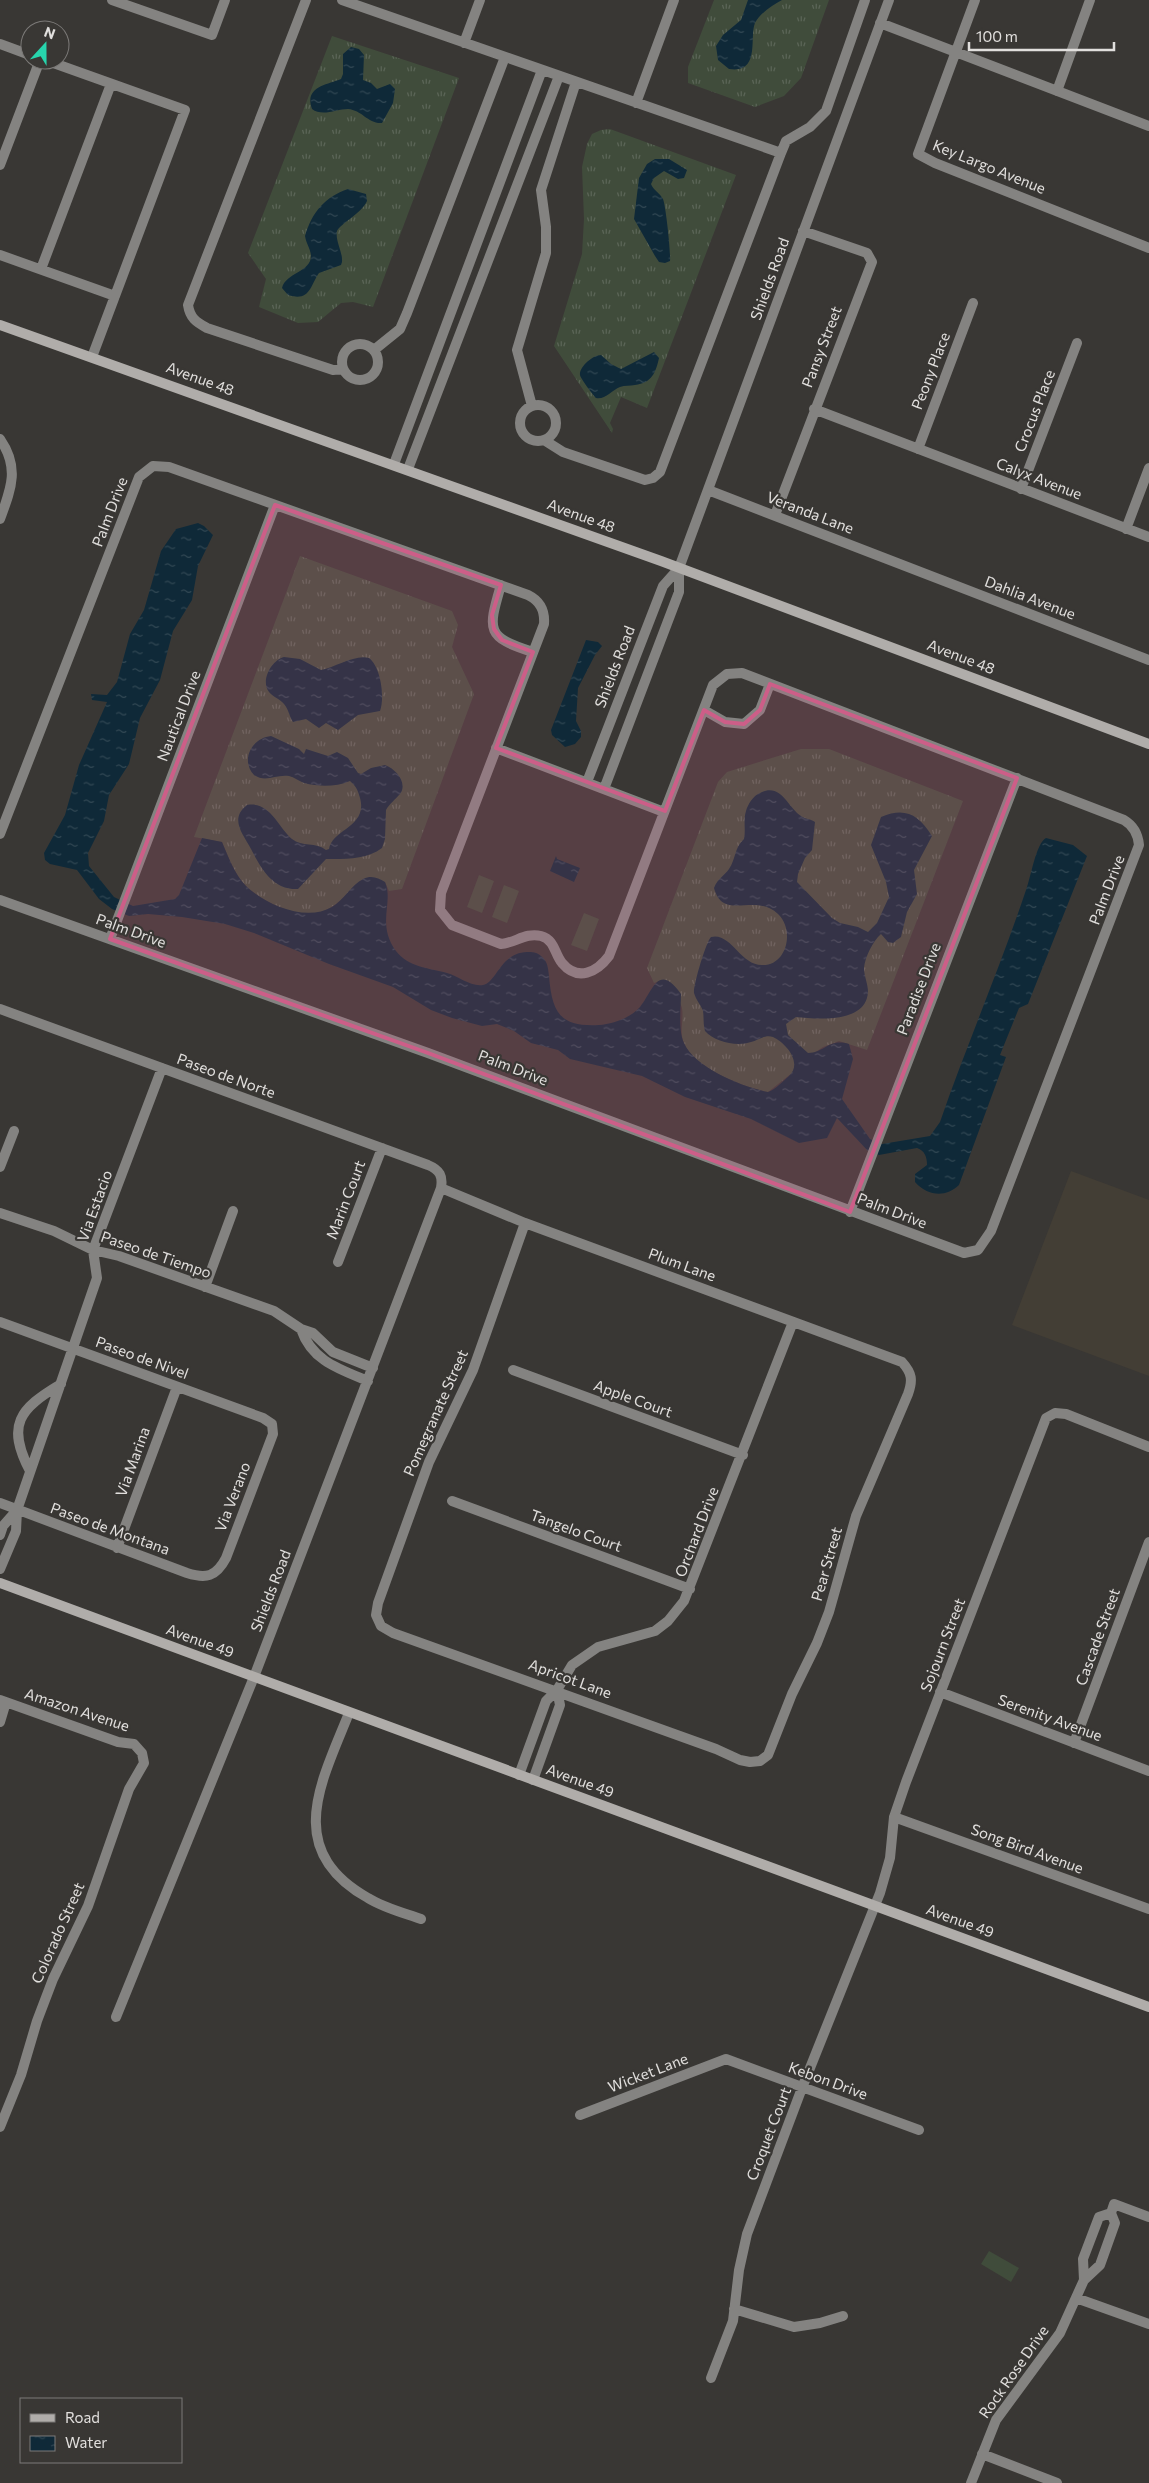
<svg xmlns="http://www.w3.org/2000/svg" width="1149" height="2483" viewBox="0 0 1149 2483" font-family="Commissioner,sans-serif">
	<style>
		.built { fill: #433e35 }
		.grass { fill: url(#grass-tufts) }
		.garden { fill: #404c3b }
		.water { fill: url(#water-ripples) }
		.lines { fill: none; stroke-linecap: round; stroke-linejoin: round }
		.street { stroke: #848381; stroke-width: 10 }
		.secondary { stroke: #b0adaa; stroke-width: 10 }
		.marked { fill: #cd5e88; fill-opacity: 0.2; stroke: #cd5e88; stroke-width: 4; stroke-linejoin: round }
		.labels { text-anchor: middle; stroke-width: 4.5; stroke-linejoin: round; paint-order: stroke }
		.street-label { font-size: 15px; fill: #e1dfdd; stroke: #393734 }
	</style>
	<defs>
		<pattern id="grass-tufts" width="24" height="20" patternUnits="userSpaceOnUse" patternTransform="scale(1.25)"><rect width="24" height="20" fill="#404c3b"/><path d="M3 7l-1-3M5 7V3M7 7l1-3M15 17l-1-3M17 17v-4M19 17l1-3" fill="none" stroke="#5b6557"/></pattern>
		<pattern id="water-ripples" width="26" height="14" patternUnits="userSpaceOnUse" patternTransform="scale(1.25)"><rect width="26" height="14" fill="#0f2938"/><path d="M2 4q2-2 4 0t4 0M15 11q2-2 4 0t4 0" fill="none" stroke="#324854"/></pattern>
	</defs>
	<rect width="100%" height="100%" fill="#393734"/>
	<path class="built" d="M1071 1171 1149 1200V1376L1012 1325Z"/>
	<path class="grass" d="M714 0H829L801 78 784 96 755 107 688 83V67Z
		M332 36 459 78 373 307 353 302 341 303 318 322 298 323 259 307 266 279 248 253Z
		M610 129 736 175 647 408 621 397 610 423 613 429 612 433 554 346 582 254 584 219 582 167 587 144 592 134 601 130Z
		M300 556 452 611 458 625 452 647 474 694 402 889 389 891 385 882 363 879C349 889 341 904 324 911 300 920 264 903 246 886 235 875 228 856 222 842L194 837Z
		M801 749H829L963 801 867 1050 839 1041 823 1047 796 1065 792 1073 768 1092C743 1087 694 1068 684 1043 679 1032 684 1020 682 1008 680 999 668 988 662 980L654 983 647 968 718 782 727 772Z"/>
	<path class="garden" d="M479 875 494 881 482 913 467 907Z
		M504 885 519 891 507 923 492 917Z
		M584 913 599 919 587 951 571 945Z
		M989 2251 1019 2268 1011 2282 981 2264Z"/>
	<path class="water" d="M748 0H782C773 5 760 13 755 23 749 37 761 74 729 69L718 60 716 46 723 35 741 20Z
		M351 47 359 49 364 55 363 80 371 83 377 89 390 84 395 89 393 103 382 123C368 124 362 110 348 109 337 109 322 117 312 109 304 87 326 85 341 79L343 74V54Z
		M655 159H669L687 170 684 178 678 179 664 171 654 178 651 184C653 190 660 193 663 199 666 206 671 255 670 261L665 263 659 262 655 256 634 219 639 178 647 164Z
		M348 189 366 194 367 201C361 214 340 224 337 231 335 241 343 252 342 262L341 265 319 273C310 286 310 302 288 295L282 288C286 272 312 272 311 255 310 248 306 243 305 236 312 212 325 197 348 189Z
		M654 352 659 358C656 372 652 383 635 385 630 386 625 385 620 387 612 390 605 400 596 398 594 396 580 378 580 375 579 367 593 355 601 355L611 364 621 369Z
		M198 523 204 526 213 535 198 566 192 600 173 631 160 680 140 718 129 764 109 795 104 821 88 853 89 866 114 897 133 906 175 899 179 895 202 838 222 842C228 856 235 875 246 886 266 905 306 922 332 907 344 900 351 885 363 879 372 875 378 878 385 882 394 903 376 923 396 951 408 967 429 968 447 973 458 976 471 987 483 985 497 982 500 953 527 952 532 952 537 952 541 956 548 961 548 969 549 976 552 1013 560 1027 599 1025 613 1024 630 1018 640 1007 653 991 658 962 681 994 681 1008 678 1030 684 1043 695 1068 743 1087 768 1092 776 1089 783 1081 789 1076 803 1063 786 1043 773 1037 765 1034 759 1040 751 1042 737 1047 715 1042 705 1031 703 1024 704 1018 703 1011 701 1005 696 1000 694 993 693 986 706 942 711 937 731 932 740 965 762 965 787 966 795 930 778 914 755 892 723 922 714 888 718 878 724 876 729 869 736 859 734 848 744 839 746 830 743 820 746 811 748 804 753 796 760 793 781 782 788 808 801 816 805 819 811 819 815 822L812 850 805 858 798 874 797 882 832 918 840 923 858 927 868 932 877 923 889 897 886 882 871 845 881 817C905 807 918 814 932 836L914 870 917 894 907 912 901 937 893 943 888 942 881 934C873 941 865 957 864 968 864 976 868 984 868 992 866 1024 817 1019 796 1017L786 1024 788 1035 808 1053C825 1053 828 1038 849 1044L853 1059 842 1099 870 1139 882 1144 930 1136 940 1122C967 1044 1000 968 1026 890 1031 877 1036 843 1046 838L1073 845 1087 856 1028 1004 1019 1008 1000 1055 1006 1057 959 1185C946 1198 927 1196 915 1182V1174L927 1165C927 1157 925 1151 917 1148L879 1155 868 1151 837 1118 827 1138 799 1143 751 1119 685 1097 642 1076 570 1059 558 1050 531 1043 514 1031 497 1024 482 1026 452 1018 431 1010 393 987 329 964 254 933 225 924 182 917 148 914 129 916 112 909 99 899 77 870 50 864 45 860 44 853 65 815 79 765 107 702 92 700 91 694 107 695 117 682 130 634 144 610 161 551 176 529Z
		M586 640 598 642 602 646 595 655 578 688 576 721 581 731V737L575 744 565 747 552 735 551 730Z
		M284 657 300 659 321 670C336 667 355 654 369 658 381 667 385 698 380 711L358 715 338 730 326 723 319 728 306 719 293 722C289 716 289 710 284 704 280 699 273 697 269 692 260 680 272 660 284 657Z
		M271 736 299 749 304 754 306 749 328 756 337 752 348 758 358 773 361 774 371 768 385 765C396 769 408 783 400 794 395 800 390 803 386 810L385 839 382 848C366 860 345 859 326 859L298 889C272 890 261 868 251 849 243 834 229 819 247 805 270 801 278 827 292 839 302 847 316 842 326 850L329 849C332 829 368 827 360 798 358 791 357 787 350 781 336 787 319 787 304 783 299 781 294 777 289 776 276 774 266 783 254 775 240 760 252 738 271 736Z
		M556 856 557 859 580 868 574 882 550 871Z"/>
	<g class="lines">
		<path class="street" d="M112 0 212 35 225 0
			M306 0 188 305C190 318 196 322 207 328L333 370 343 369
			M342 0 781 153
			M975 0 918 154 935 163 1149 248
			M880 23 1149 126
			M464 43 480 0
			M0 44 30 55
			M45 60 185 110 92 357
			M1057 91 1090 0
			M636 103 674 0
			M0 165 40 60
			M0 255 115 296
			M41 269 111 84
			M342 362a18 18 0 1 1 36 0a18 18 0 1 1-36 0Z
			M374 350 400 329 407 313 505 57
			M520 423a18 18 0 1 1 36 0a18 18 0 1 1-36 0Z
			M532 406 517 350 546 253V227L541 190 576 82
			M814 409 1149 537
			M0 439C20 468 11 489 0 519
			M544 440 563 452 645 480 653 478 660 472 781 153 786 141 810 127 826 111 865 0
			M918 449 973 303
			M394 464 542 70
			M408 469 559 76
			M1021 489 1077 343
			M708 490 1149 660
			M775 515 872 262 867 253 803 231
			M1126 529 1149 468
			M501 585C488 630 485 637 533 652
			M704 710 725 722 744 724 760 710 770 684
			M496 748 664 812
			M587 782 663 586 679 568
			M604 789 679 592V568L889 0
			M0 834 139 477 153 466 169 467 528 595C540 601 545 610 544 624L441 893 440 910 452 925 501 944C515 943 526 932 541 936 555 940 554 953 562 963 578 982 597 972 609 956L713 685 727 674 742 673 1124 820C1134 826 1138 834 1139 845L991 1231 978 1250 964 1253 428 1053 0 900
			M110 939 275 505
			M0 1009 428 1165C440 1170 443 1176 441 1188L254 1677 116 2017
			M0 1167 14 1131
			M441 1188 525 1223 902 1362C912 1373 913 1380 908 1394L856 1516 829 1612 817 1643 792 1694 768 1755 760 1761 750 1762 740 1760 716 1749 393 1633 381 1626 376 1615 378 1603 429 1462 473 1370 525 1223
			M850 1212 1017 778
			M0 1213 54 1231 93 1250 119 1256 274 1311 301 1329 313 1333 333 1352 373 1368
			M338 1262 382 1148
			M205 1287 233 1211
			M0 1322 263 1418 272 1424 273 1434 226 1558C216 1577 206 1579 187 1573L0 1503
			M301 1329C312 1361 339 1369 368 1381
			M513 1370 743 1455
			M30 1471C6 1425 19 1409 61 1384
			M452 1501 690 1589
			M0 1535 3 1526 17 1510
			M117 1548 177 1387
			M0 1569 16 1531 17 1510 97 1278 93 1250 162 1068
			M940 1692 1149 1771
			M0 1700 118 1742 134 1744 142 1753 144 1763 129 1789 88 1906 53 1979 37 2021 21 2075 0 2127
			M349 1713C321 1783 283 1850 368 1898 384 1908 404 1913 421 1919
			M0 1722 6 1702
			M1074 1743 1149 1542
			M519 1775 546 1701 557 1690 572 1665 598 1647 655 1631 668 1621 684 1601 793 1322
			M533 1780 560 1705 557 1690
			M894 1817 1149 1909
			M580 2115 726 2059 919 2130
			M1111 2213 1114 2204 1149 2217
			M1084 2280 1083 2259 1099 2217 1111 2213
			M1076 2298 1149 2324
			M734 2309 794 2327 820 2323 843 2316
			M711 2378 733 2321 739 2270 747 2234 802 2088 880 1893 890 1858 894 1817 906 1782 1046 1418 1055 1413 1066 1414 1149 1447
			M982 2454 1057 2483
			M971 2483 996 2420 1060 2333 1084 2280 1100 2265 1115 2223 1111 2213"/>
		<path class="secondary" d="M0 325 661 561 1149 744
			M0 1583 1149 2007"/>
	</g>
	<path class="marked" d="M275 505 501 585 492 615 494 629 502 640 533 652 496 748 665 811 704 710 725 722 744 724 760 710 770 684 1017 778 850 1212 428 1053 110 939Z"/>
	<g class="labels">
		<g class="street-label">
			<text transform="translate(989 167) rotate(22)" y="5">Key Largo Avenue</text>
			<text transform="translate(770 279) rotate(-70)" y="5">Shields Road</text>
			<text transform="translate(822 347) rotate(-69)" y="5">Pansy Street</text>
			<text transform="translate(931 371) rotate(-69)" y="5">Peony Place</text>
			<text transform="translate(200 379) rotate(20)" y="5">Avenue 48</text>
			<text transform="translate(1035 411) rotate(-69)" y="5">Crocus Place</text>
			<text transform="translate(1039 479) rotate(21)" y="5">Calyx Avenue</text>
			<text transform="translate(110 512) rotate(-69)" y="5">Palm Drive</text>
			<text transform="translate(810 513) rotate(21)" y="5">Veranda Lane</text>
			<text transform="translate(581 516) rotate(20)" y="5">Avenue 48</text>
			<text transform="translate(1030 598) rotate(21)" y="5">Dahlia Avenue</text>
			<text transform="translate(961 657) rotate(21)" y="5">Avenue 48</text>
			<text transform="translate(615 667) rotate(-69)" y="5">Shields Road</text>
			<text transform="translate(179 716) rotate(-69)" y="5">Nautical Drive</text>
			<text transform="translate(1107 890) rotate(-69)" y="5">Palm Drive</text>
			<text transform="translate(131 931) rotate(20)" y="5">Palm Drive</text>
			<text transform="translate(919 989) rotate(-69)" y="5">Paradise Drive</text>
			<text transform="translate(513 1068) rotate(21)" y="5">Palm Drive</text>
			<text transform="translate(226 1076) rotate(20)" y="5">Paseo de Norte</text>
			<text transform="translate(346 1200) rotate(-69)" y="5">Marin Court</text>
			<text transform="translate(95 1206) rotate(-70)" y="5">Via Estacio</text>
			<text transform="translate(892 1211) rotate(21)" y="5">Palm Drive</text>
			<text transform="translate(156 1255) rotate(19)" y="5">Paseo de Tiempo</text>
			<text transform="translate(682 1265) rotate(20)" y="5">Plum Lane</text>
			<text transform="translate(142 1358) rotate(20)" y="5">Paseo de Nivel</text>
			<text transform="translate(633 1399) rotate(20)" y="5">Apple Court</text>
			<text transform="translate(436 1413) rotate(-66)" y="5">Pomegranate Street</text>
			<text transform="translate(133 1462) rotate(-70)" y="5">Via Marina</text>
			<text transform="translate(233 1497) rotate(-69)" y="5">Via Verano</text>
			<text transform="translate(110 1529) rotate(20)" y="5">Paseo de Montana</text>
			<text transform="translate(576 1531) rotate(20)" y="5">Tangelo Court</text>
			<text transform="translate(697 1532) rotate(-69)" y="5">Orchard Drive</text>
			<text transform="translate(827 1564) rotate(-74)" y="5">Pear Street</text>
			<text transform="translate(271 1591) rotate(-69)" y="5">Shields Road</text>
			<text transform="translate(1098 1637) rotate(-70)" y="5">Cascade Street</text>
			<text transform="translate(200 1641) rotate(20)" y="5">Avenue 49</text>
			<text transform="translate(943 1645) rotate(-69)" y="5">Sojourn Street</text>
			<text transform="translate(570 1679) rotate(20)" y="5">Apricot Lane</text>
			<text transform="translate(77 1710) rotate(18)" y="5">Amazon Avenue</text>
			<text transform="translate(1050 1718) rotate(20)" y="5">Serenity Avenue</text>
			<text transform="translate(580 1781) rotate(20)" y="5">Avenue 49</text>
			<text transform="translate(1027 1849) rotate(20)" y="5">Song Bird Avenue</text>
			<text transform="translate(960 1921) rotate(20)" y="5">Avenue 49</text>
			<text transform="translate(58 1933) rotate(-66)" y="5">Colorado Street</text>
			<text transform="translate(648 2073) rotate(-21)" y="5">Wicket Lane</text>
			<text transform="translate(828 2081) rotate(20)" y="5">Kebon Drive</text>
			<text transform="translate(769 2134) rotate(-69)" y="5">Croquet Court</text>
			<text transform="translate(1014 2372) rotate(-55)" y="5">Rock Rose Drive</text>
		</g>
	</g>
	<rect x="20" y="2398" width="162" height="65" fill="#393734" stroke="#7c7a78"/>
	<rect x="30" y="2414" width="25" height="8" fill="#b0adaa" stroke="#7c7a78"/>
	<text x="65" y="2423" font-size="15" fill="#e1dfdd">Road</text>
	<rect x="30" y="2436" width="25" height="15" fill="url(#water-ripples)" stroke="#7c7a78"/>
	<text x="65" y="2448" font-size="15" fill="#e1dfdd">Water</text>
	<g transform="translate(45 45) rotate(21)"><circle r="24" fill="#393734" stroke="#7c7a78"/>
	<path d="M0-4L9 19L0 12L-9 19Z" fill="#27d5ad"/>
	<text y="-8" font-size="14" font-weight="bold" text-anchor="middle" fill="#e1dfdd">N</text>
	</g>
	<path d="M969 42v8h145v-8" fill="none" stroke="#e1dfdd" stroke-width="2.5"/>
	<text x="976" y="42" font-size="15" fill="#e1dfdd" stroke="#393734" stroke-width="4" paint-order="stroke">100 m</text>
</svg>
